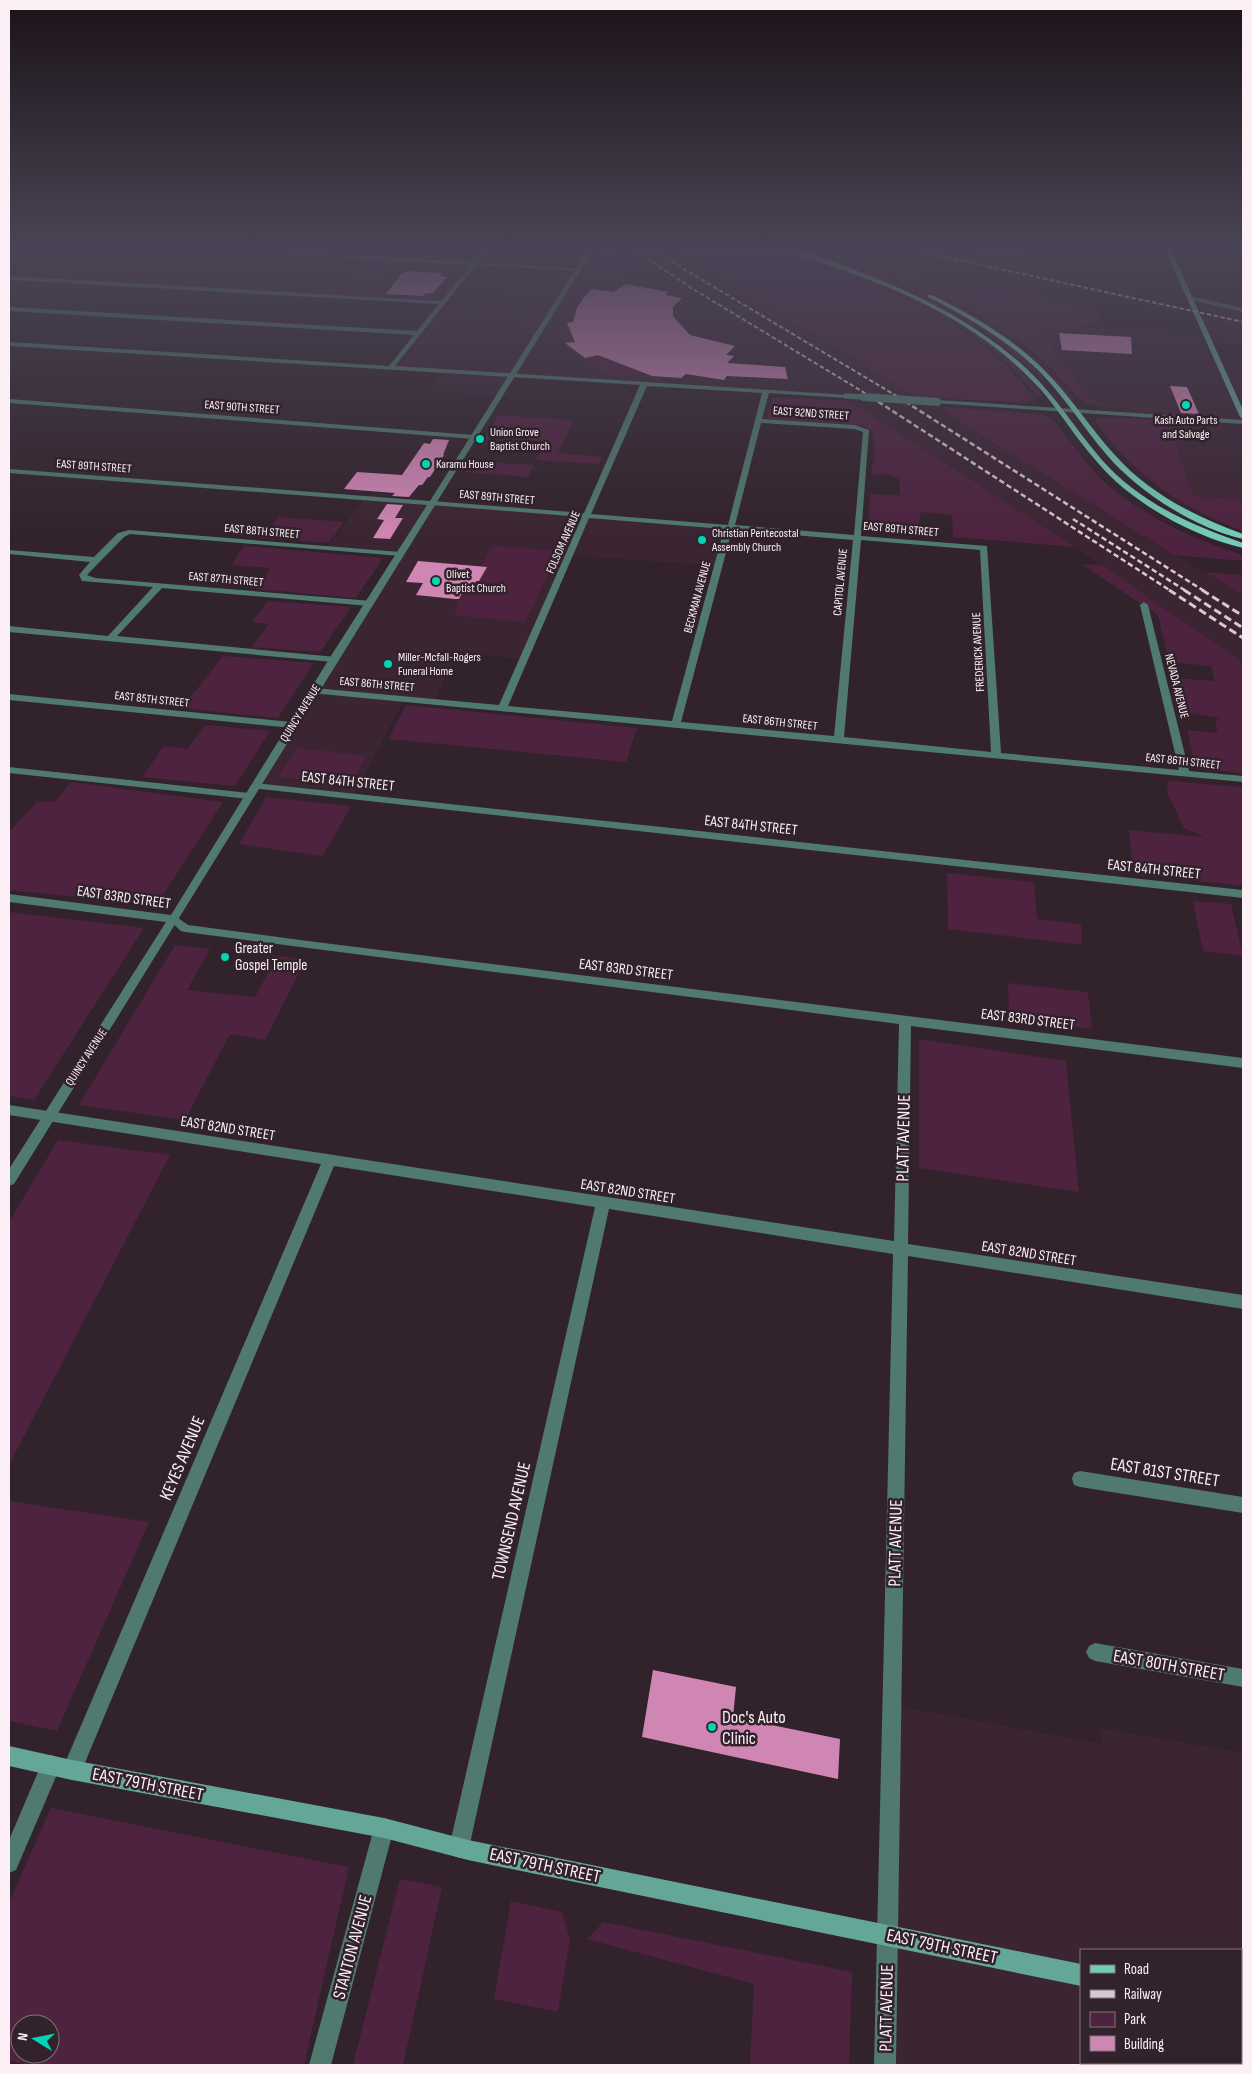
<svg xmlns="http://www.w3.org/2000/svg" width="1252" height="2074" viewBox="0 0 1252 2074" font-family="'Sofia Sans Condensed',sans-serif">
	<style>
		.built { fill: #3c2533; fill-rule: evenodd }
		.green { fill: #4e233f; fill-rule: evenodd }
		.building { fill: #d086b3 }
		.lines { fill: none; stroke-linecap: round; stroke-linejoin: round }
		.minor { fill: #50796f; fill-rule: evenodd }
		.tertiary { fill: #50796f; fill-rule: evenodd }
		.secondary { fill: #64a798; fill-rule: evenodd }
		.primary { fill: #73cbb7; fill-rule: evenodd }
		.rail-far2 { stroke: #d6c9d0; stroke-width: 2; stroke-dasharray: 4.5 2.5; stroke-linecap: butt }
		.rail-far1 { stroke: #d6c9d0; stroke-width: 2.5; stroke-dasharray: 5.5 3; stroke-linecap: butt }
		.rail { stroke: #d6c9d0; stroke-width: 3; stroke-dasharray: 8 4; stroke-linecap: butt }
		.minor-bridge-far1 { stroke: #50796f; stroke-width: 5.5 }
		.minor-bridge { stroke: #50796f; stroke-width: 8 }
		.poi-dot { fill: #00d5b7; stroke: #32222b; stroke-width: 2 }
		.labels { text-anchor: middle; stroke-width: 5; stroke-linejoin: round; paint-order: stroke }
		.far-street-label { font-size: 12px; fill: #fcf0f6; stroke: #32222b }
		.far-poi-label { font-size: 12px; fill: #fcf0f6; stroke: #32222b; text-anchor: start }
		.street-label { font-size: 15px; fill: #fcf0f6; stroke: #32222b }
		.poi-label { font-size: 15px; fill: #fcf0f6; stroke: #32222b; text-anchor: start }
		.near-street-label { font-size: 18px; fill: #fcf0f6; stroke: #32222b }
		.near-poi-label { font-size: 18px; fill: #fcf0f6; stroke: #32222b; text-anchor: start }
	</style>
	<rect width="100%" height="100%" fill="#32222b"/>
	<path class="built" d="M592 247H669L748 296 746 297 875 370 1174 555 1243 594V663L1075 547 849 401H853L845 395 513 375 500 396 429 391 443 372 390 368 443 304 497 307 526 266 578 269Z
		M878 247H937L1175 299 1181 313Z
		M1167 247H1234L1240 256 1169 252Z
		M395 261 421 262 416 268 460 270 435 300 307 293 325 276 377 279Z
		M1205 304 1243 312V345L1211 343 1218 361 1243 362V499L1193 496 1166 417 1102 413 1041 331 1081 327 1205 334 1198 316 1212 319Z
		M365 498 730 527 717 566 570 555 524 659 458 653 433 702 404 700 353 796 256 786 400 555 327 548Z
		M891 1705 1101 1744 1100 1728 1243 1753V2065H885ZM1081 1950H1241V2063H1081Z"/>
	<path class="green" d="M601 247H610L641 267 605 281 603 280 604 278 586 279 589 273 586 271Z
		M669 247H771L860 278 924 307 970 335 1007 366 1036 400 1024 403 917 397 834 346 745 296 747 295Z
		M774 247C789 247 807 257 821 262 901 289 989 326 1042 395L1037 396C1024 381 1012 366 997 354 932 300 853 274 774 247Z
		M787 247H794C881 274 985 308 1046 381L989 335 946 311 866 274Z
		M804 247C821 248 841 258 858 263 941 291 1017 332 1074 399H1071C1001 315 905 279 804 247Z
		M812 247C860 247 908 278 955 289 965 291 978 286 989 286 1009 285 1030 292 1050 296L1046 298 1096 311 1100 320 1081 327 1041 332 1089 396 1096 403 1179 411 1180 413 1085 404C1078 399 1073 391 1067 385 1054 370 1040 357 1025 346 962 297 887 270 812 247Z
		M937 247H1016L1045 270Z
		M364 259 395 261 377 279 345 278Z
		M524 269 536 270 533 272H524L499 308 453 305 410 360 417 361 415 364 433 365 438 363 435 366 403 364 451 304 497 307Z
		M545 270 567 271 533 325H526L527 323 518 324V322L489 320 486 323 478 322 485 321 492 312 487 310 502 311H496L492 317 497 318 496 320 523 321 524 319 533 320 537 313H539L562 274H556L557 271 546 273Z
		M585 281 601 283C586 289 574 305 576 321L561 322Z
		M440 286H447L435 300 377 296 382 290 388 291 385 295 424 297 427 293H434Z
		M314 287 357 289 351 295 308 293Z
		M560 323H567L580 341 565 343 553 335Z
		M598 355 643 373C634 373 627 376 619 376 605 377 595 365 585 358Z
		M773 397 849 401 1075 547 953 537 952 515 921 512 917 534 868 530 870 494 900 495 899 478 886 474 871 475 875 453 873 433 862 425 771 419 767 417Z
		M934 406 1045 415 1055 422C1072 443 1089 469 1110 487 1149 519 1195 540 1243 555V561L1174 555Z
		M498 415 574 420 558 453 603 457 599 464 536 460 539 453 532 452 534 449H539L543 441 500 438 501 435 491 434 484 446H481Z
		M1105 417 1168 421 1193 496 1243 499V531C1178 507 1135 475 1094 420Z
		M471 461 534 465 528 477 465 472Z
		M279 517 344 522 329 543 261 538Z
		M244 546 383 558 356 598 256 589 270 568 231 565Z
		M493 546 559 551 525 622 454 615 464 589 472 590 473 587 470 580 480 581 486 567 482 565Z
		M1100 564 1243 663V773L1196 769 1187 730 1218 733 1215 720 1221 718 1181 712 1173 678 1215 681 1211 666 1169 662 1158 615 1083 565Z
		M1204 572 1243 575V594Z
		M268 601 351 607 320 652 252 647 269 624 252 622Z
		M223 656 314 663 278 718 182 708Z
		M406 705 637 728 626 762 388 739Z
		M206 725 270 731 235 786 142 777 164 746 187 749Z
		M296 748 367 756 350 785 278 777Z
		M1168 781 1243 787V886L1133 874 1129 830 1204 837 1184 828 1167 792Z
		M71 782 223 802 158 903 151 905 9 890V832L37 802H55Z
		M266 797 351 806 323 856 239 844Z
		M947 873 1034 882 1037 919 1081 924 1082 945 948 929Z
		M1193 901 1231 904 1243 956 1203 951Z
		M9 912 144 928 34 1100 9 1096Z
		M175 945 210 949 187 990 255 997 277 956 306 959 265 1040 230 1034 185 1120 79 1105Z
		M1008 983 1088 992 1092 1029 1009 1019Z
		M919 1039 1066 1061 1079 1192 919 1168Z
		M58 1140 170 1155 9 1465V1222Z
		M9 1501 149 1522 57 1731 9 1721Z
		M51 1808 349 1867 304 2065H31L9 2061V1903ZM20 2024H50V2054H20Z
		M400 1879 442 1887 403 2065H353Z
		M511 1901 562 1912 570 1940 558 2012 494 1999Z
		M603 1922 852 1972 849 2065H750L754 1984 587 1939Z"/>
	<path class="building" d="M407 271 443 273 440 276 447 277 433 293H426L423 296 386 294 401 274Z
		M626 284 668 292 665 295 682 298 673 307V316L690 335 735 346 726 355 734 356 727 363 785 367 788 379 727 376 724 380 686 374 681 378 652 376 598 355 585 358 565 343 575 342 567 323 573 322 577 308 585 296 592 289 613 292Z
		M1059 333 1131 337 1132 354 1062 350Z
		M1170 386 1187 387 1199 414 1181 413Z
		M433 439 449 440 443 455H444L430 477H428L422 485H419L409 497 392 496 395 493 344 489 357 472 402 475 424 443 430 444Z
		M387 504 403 505 395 518H403L390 539 373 538 384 520 377 519Z
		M418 561 487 567 479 581H476L472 590 464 589 459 599H455L416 595 423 583 406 582Z
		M653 1670 736 1687 733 1717 840 1739 838 1779 642 1737Z"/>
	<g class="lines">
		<path class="minor" d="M159 247H187L473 262 485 247H490L478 262 581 269 578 271 476 265 395 366 848 395V397L846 398 769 393 762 419 855 425 869 430 861 536 987 546 1001 753 1179 770 1140 605 1144 602 1148 605 1189 771 1243 776V782L311 693 309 691 314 688 499 705 582 517 432 505 428 503 432 501 584 513 640 385 9 346V342L389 366 414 335 9 311V307L417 331 439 304 9 280V276L441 301 471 265ZM647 386 762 393 728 525 591 514ZM761 423 854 429 863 432 854 535 735 525ZM589 518 724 529 672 721 508 706ZM732 530 853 540 834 736 681 722ZM861 540 980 550 991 752 844 737Z
			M1189 296 1243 308V312L1187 299Z
			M9 399 474 435 477 437 474 439 9 403Z
			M937 400 1243 420V424L935 403 934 402Z
			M129 530 400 552 404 554 400 556 130 534 124 537 87 575 95 578 372 601V605L369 606 162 588 117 636 336 657 337 659 333 662 9 632V626L108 636 153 587 82 581 79 575 90 562 9 554V550L94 557 118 533Z
			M9 694 292 722 297 725 292 728 9 700Z
			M9 767 249 793 254 796 249 799 9 773Z
			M255 783 1243 890V898L251 788 250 786Z
			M174 915 188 925 300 940 1243 1058V1068L911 1026 908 1244 1243 1295V1309L908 1256 896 2065H874L893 1254 609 1209 469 1848 466 1855 459 1858 452 1855 449 1848 595 1207 334 1166 79 1777 72 1780 65 1777 62 1770 321 1164 9 1115V1105L894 1241 899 1024 185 932 181 931 168 919Z
			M1080 1471 1243 1497V1513L1080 1487 1074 1485 1072 1479 1074 1473Z
			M1095 1643 1243 1669V1687L1095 1661 1089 1658 1086 1652 1089 1646Z
			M51 1755 58 1758 61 1765 16 1870 9 1873V1840L44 1758Z
			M384 1818 391 1821 394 1828 331 2065H309L374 1828 377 1821Z"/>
		<path class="tertiary" d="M589 247H595L14 1184 9 1186V1169L166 922 9 902V894L171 915 329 659 427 505 9 473V469L430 501Z"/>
		<path class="secondary" d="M1164 247H1170L1243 410V419L1240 417Z
			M9 1746 72 1760 384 1818 468 1840 1081 1964V1986L468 1860 384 1838 72 1780 9 1766Z
			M1241 1997H1243V2019H1241Z"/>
		<path class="primary" d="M779 247C797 246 836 264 855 270 918 294 977 323 1027 369 1056 396 1076 430 1102 460 1139 502 1191 525 1243 543V548C1192 536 1132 503 1098 463 1078 441 1062 415 1042 391 1023 370 1000 350 976 334 934 305 888 286 840 269 821 262 797 257 779 247Z
			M928 295H932C972 315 1010 337 1042 368 1069 394 1088 425 1113 453 1148 493 1194 516 1243 534V539C1195 528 1138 492 1106 454 1083 427 1064 396 1039 371 1007 340 968 317 928 297Z"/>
		<path class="rail-far2" d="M630 247 693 289 873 398
			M647 247 900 398
			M899 247 1243 322"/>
		<path class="rail-far1" d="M871 397 1171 591
			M898 397 1204 591
			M1073 519 1186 591"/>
		<path class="rail" d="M1169 590 1243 638
			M1184 590 1243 628
			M1202 590 1243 616"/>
		<path class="minor-bridge-far1" d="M846 396 882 398"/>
		<path class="minor-bridge" d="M864 397 937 402"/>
	</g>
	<linearGradient id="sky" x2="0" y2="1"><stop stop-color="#1c1318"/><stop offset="0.46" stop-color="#494455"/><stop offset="1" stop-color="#494455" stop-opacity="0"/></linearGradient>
	<rect width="1252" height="537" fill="url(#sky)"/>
	<g class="poi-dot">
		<circle cx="1186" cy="405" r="5"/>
		<circle cx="480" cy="439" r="5"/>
		<circle cx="426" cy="464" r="5"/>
		<circle cx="702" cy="540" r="5"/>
		<circle cx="436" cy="581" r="5"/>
		<circle cx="388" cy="664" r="5"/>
		<circle cx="225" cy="957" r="5"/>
		<circle cx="712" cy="1727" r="5"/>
	</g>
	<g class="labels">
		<g class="far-street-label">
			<text transform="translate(242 407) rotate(4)" y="4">EAST 90TH STREET</text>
			<text transform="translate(811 413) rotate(4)" y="4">EAST 92ND STREET</text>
			<text transform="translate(94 466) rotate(4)" y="4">EAST 89TH STREET</text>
			<text transform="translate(497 497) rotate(5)" y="4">EAST 89TH STREET</text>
			<text transform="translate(901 529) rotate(5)" y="4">EAST 89TH STREET</text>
			<text transform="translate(262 531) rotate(5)" y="4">EAST 88TH STREET</text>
			<text transform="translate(563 542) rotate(-66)" y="4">FOLSOM AVENUE</text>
			<text transform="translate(226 579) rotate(5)" y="4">EAST 87TH STREET</text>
			<text transform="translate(840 582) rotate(-85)" y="4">CAPITOL AVENUE</text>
			<text transform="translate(697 597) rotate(-75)" y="4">BECKMAN AVENUE</text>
			<text transform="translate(978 652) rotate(-93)" y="4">FREDERICK AVENUE</text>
			<text transform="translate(377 684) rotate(5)" y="4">EAST 86TH STREET</text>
			<text transform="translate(1177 686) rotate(76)" y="4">NEVADA AVENUE</text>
			<text transform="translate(152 699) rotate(6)" y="4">EAST 85TH STREET</text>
			<text transform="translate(300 713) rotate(-58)" y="4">QUINCY AVENUE</text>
			<text transform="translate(780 722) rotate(6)" y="4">EAST 86TH STREET</text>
			<text transform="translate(1183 761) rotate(6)" y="4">EAST 86TH STREET</text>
			<text transform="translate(86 1057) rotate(-57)" y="4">QUINCY AVENUE</text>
		</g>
		<g class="far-poi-label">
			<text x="1186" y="424" text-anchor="middle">Kash Auto Parts<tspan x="1186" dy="14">and Salvage</tspan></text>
			<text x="490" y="436">Union Grove<tspan x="490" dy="14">Baptist Church</tspan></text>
			<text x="436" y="468">Karamu House</text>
			<text x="712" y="537">Christian Pentecostal<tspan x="712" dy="14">Assembly Church</tspan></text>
			<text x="446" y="578">Olivet<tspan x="446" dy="14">Baptist Church</tspan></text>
			<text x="398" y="661">Miller-Mcfall-Rogers<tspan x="398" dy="14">Funeral Home</tspan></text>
		</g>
		<g class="street-label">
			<text transform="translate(348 781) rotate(6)" y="5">EAST 84TH STREET</text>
			<text transform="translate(751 825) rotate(6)" y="5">EAST 84TH STREET</text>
			<text transform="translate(1154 869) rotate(6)" y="5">EAST 84TH STREET</text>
			<text transform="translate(124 897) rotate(8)" y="5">EAST 83RD STREET</text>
			<text transform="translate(626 969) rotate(7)" y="5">EAST 83RD STREET</text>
			<text transform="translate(1028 1019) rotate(7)" y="5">EAST 83RD STREET</text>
			<text transform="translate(228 1128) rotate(9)" y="5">EAST 82ND STREET</text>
			<text transform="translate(628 1191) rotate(9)" y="5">EAST 82ND STREET</text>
			<text transform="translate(1029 1253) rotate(9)" y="5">EAST 82ND STREET</text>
		</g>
		<g class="poi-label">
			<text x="235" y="953">Greater<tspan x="235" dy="17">Gospel Temple</tspan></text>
		</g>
		<g class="near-street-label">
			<text transform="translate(903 1138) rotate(-89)" y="6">PLATT AVENUE</text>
			<text transform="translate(182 1458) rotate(-67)" y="6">KEYES AVENUE</text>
			<text transform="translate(1165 1472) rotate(9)" y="6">EAST 81ST STREET</text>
			<text transform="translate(511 1521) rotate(-77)" y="6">TOWNSEND AVENUE</text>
			<text transform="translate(895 1543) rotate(-89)" y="6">PLATT AVENUE</text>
			<text transform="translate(1169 1665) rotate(10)" y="6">EAST 80TH STREET</text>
			<text transform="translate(148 1784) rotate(11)" y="6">EAST 79TH STREET</text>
			<text transform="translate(545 1865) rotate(12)" y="6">EAST 79TH STREET</text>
			<text transform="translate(942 1946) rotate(12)" y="6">EAST 79TH STREET</text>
			<text transform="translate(352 1947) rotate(-75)" y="6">STANTON AVENUE</text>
			<text transform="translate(886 2008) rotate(-89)" y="6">PLATT AVENUE</text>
		</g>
		<g class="near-poi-label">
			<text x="722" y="1723">Doc's Auto<tspan x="722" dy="21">Clinic</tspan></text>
		</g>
	</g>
	<rect width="1252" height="2074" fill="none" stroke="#fcf0f6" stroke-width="20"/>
	<rect x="1080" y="1949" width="162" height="115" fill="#32222b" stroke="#83747c"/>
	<rect x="1090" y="1965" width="25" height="8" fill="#73cbb7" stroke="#83747c"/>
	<text x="1124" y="1974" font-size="15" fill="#fcf0f6">Road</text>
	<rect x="1090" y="1990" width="25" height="8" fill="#d6c9d0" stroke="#83747c"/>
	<text x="1124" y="1999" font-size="15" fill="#fcf0f6">Railway</text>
	<rect x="1090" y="2012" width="25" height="15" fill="#4e233f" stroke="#83747c"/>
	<text x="1124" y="2024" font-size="15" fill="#fcf0f6">Park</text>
	<rect x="1090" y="2036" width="25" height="15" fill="#d086b3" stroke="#83747c"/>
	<text x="1124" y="2049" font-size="15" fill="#fcf0f6">Building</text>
	<g transform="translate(35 2039) rotate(280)"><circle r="24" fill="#32222b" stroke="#83747c"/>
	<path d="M0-4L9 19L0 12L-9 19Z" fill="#00d5b7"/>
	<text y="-8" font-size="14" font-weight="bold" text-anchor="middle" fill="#fcf0f6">N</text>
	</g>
</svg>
